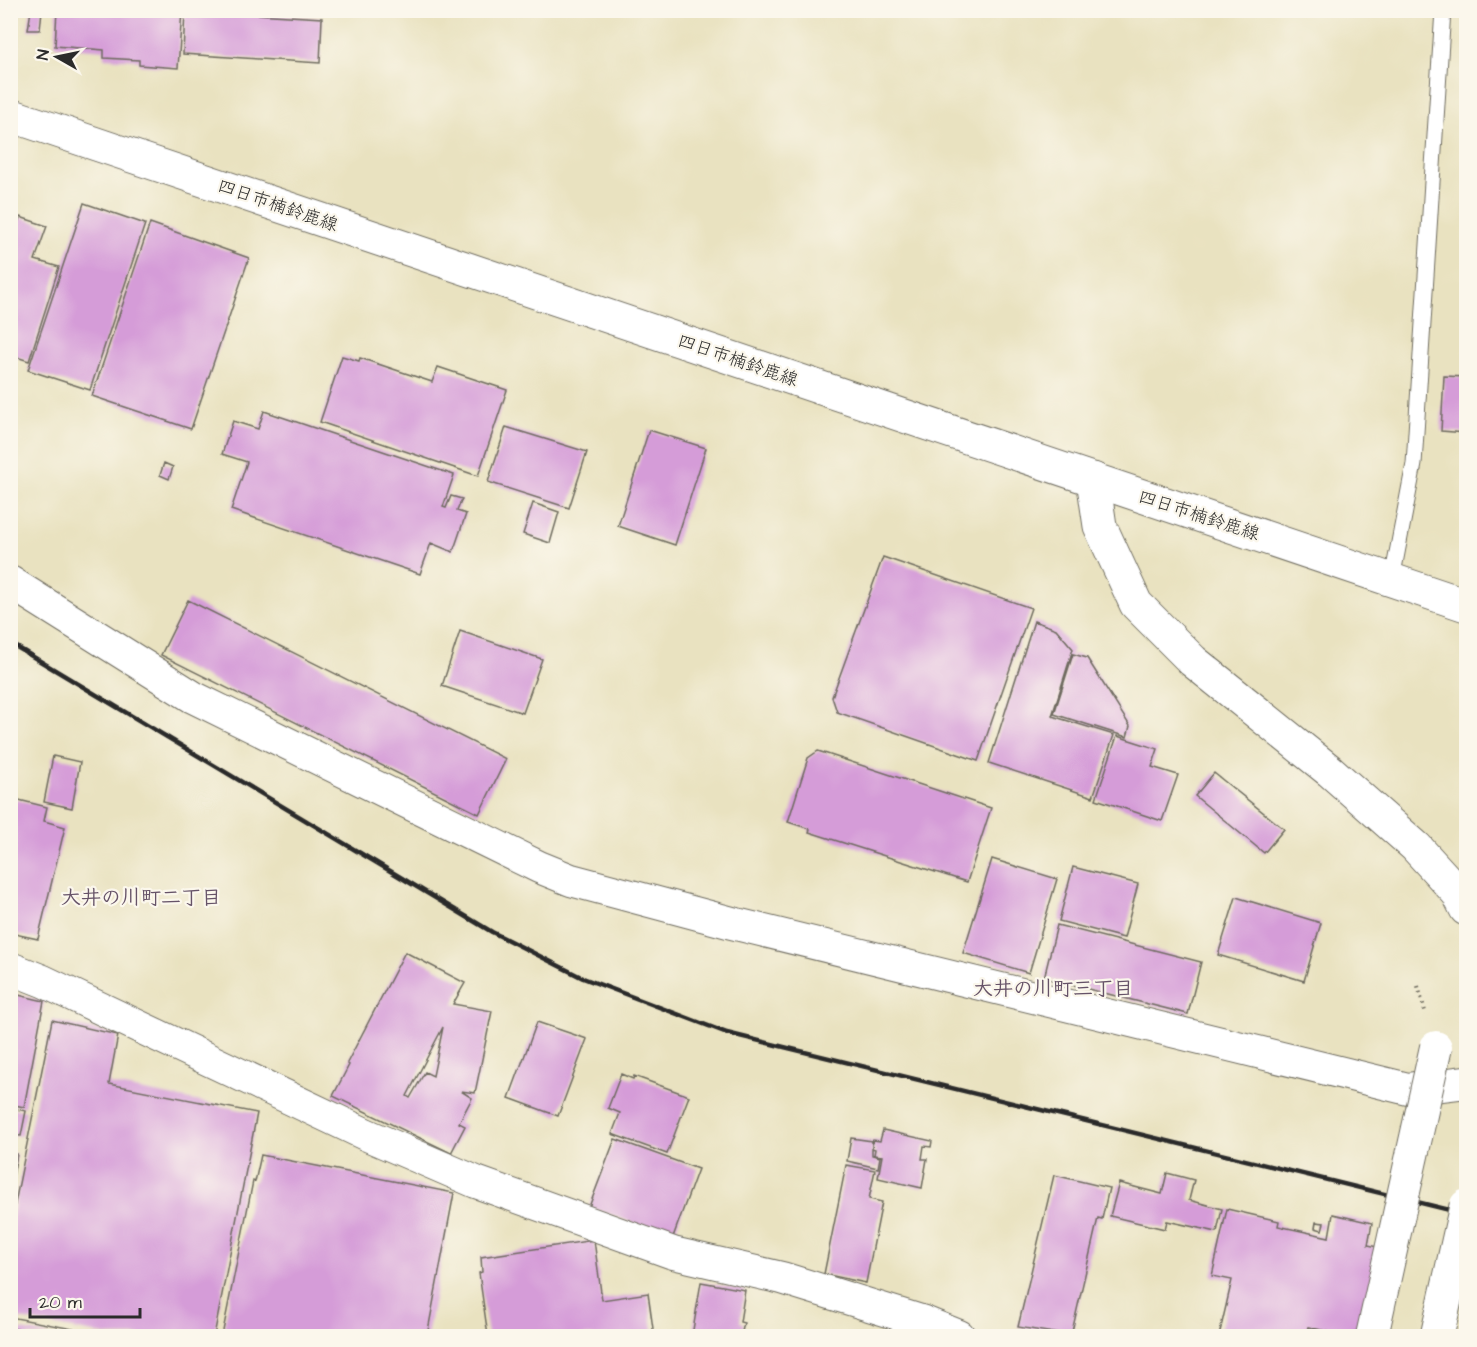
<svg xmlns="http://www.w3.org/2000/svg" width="1477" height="1347" viewBox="0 0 1477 1347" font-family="'Architects Daughter','Klee One',sans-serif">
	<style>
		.building { fill: #d59cd8; fill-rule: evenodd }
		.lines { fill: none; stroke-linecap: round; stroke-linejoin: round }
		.lane-casing { stroke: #6e6b5f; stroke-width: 17 }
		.street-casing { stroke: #6e6b5f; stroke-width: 34 }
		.secondary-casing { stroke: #6e6b5f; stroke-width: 35 }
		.primary-casing { stroke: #6e6b5f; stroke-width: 35 }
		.path { stroke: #6e6b5f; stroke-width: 4; stroke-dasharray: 1.5 4.5; stroke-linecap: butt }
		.lane { stroke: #fff; stroke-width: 15 }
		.street { stroke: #fff; stroke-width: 32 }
		.secondary { stroke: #fff; stroke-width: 33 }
		.primary { stroke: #fff; stroke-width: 33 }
		.rail { stroke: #2b2b2b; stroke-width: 4.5 }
		.street-bridge-casing { stroke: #6e6b5f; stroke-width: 34; stroke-linecap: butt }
		.secondary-bridge-casing { stroke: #6e6b5f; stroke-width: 35; stroke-linecap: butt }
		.street-bridge { stroke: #fff; stroke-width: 32 }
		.secondary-bridge { stroke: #fff; stroke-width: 33 }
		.labels { text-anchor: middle; stroke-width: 4.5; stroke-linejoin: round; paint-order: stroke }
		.street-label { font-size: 18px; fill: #2b2b2b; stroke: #fbf7ec }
		.neighbourhood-label { font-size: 20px; font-weight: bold; fill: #665368; stroke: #fbf7ec }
	</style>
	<rect width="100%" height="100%" fill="#fbf7ec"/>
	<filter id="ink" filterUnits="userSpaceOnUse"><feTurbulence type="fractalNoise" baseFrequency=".0167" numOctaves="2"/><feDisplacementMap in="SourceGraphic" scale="12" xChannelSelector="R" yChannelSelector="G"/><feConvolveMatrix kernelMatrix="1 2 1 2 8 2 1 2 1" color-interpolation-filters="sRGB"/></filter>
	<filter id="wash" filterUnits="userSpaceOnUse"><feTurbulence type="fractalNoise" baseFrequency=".008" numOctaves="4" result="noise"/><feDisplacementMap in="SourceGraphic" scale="24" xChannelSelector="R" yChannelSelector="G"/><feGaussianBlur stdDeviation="1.35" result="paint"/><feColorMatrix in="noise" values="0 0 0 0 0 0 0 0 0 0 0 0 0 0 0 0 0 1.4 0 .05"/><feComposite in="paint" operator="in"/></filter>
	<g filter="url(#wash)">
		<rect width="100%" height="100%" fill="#e9e2c0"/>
		<g id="blocks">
			<path class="building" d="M31 10H42L40 30H28Z
				M57 10H182L178 68 139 65V60L104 58V50L55 46Z
				M185 10 322 18 320 63 183 54Z
				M84 203 145 224 90 390 28 370Z
				M20 217 47 226 35 260 59 267 29 361 10 355V244Z
				M150 223 249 258 191 429 92 396Z
				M342 356 359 361 360 358 432 382 438 367 507 390 478 476 320 422Z
				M1444 376 1466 377V433L1441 431Z
				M264 411 454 475 443 507 446 508 451 496 462 499 457 511 466 514 453 552 431 543 420 574 231 510 247 462 222 454 233 421 258 429Z
				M506 427 587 452 569 508 488 482Z
				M649 430 706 448 675 545 618 526Z
				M164 463 173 467 169 479 160 475Z
				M533 503 559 512 550 543 523 534Z
				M883 557 1031 608 978 761 837 712 832 697Z
				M188 600 506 759 479 814 161 655Z
				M1034 621 1056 629 1073 649 1052 716 1114 735 1093 797 989 763Z
				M460 631 542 659 523 713 442 686Z
				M1073 654 1087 658 1130 726 1127 737 1054 714Z
				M1117 736 1158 749 1152 767 1178 775 1162 821 1096 799Z
				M818 751 991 808 967 882 809 832 810 829 788 822 808 758Z
				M53 756 80 762 72 808 44 802Z
				M1214 773 1284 829 1264 853 1195 796Z
				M15 799 47 807 44 821 65 827 38 939 10 933V813Z
				M992 859 1057 879 1029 973 963 953Z
				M1073 867 1138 884 1124 938 1059 921Z
				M1236 897 1321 923 1304 981 1218 955Z
				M1057 925 1201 962 1188 1014 1044 978Z
				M405 952 465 983 453 1004 492 1011 475 1093 461 1091 472 1098 459 1123 465 1126 451 1153 333 1096 349 1065 347 1063ZM443 1027 433 1076 425 1072 410 1098 407 1096Z
				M10 993 44 1001 24 1107 10 1104Z
				M52 1020 118 1035 109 1084 257 1113 214 1336H109L10 1317V1228Z
				M537 1022 587 1039 558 1116 509 1098Z
				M621 1074 633 1079 634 1076 689 1096 667 1154 612 1134 620 1113 608 1108Z
				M12 1108 26 1111 21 1136 10 1135Z
				M883 1130 932 1141 931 1147 924 1146 922 1159H927L922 1188 878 1178 882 1156 874 1155 875 1149 872 1148 873 1140 880 1141Z
				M851 1138 872 1141V1155L880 1157 878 1168 847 1161Z
				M615 1139 698 1169 673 1237 589 1207Z
				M10 1153 17 1154 12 1182H10Z
				M261 1155 454 1193 427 1336H222L253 1181 255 1182Z
				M846 1165 875 1170 869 1199 882 1202 866 1283 824 1274Z
				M1167 1173 1194 1180 1189 1200 1222 1209 1217 1232 1167 1221 1165 1229 1110 1216 1119 1183 1162 1194Z
				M1054 1175 1109 1188 1102 1219 1098 1218 1071 1336 1018 1327Z
				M1227 1209 1279 1221 1278 1226 1329 1237 1333 1214 1372 1223 1368 1245 1382 1248 1360 1336H1347L1308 1327 1305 1336H1219L1232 1280 1212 1276Z
				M1316 1222 1324 1223 1322 1230 1315 1228Z
				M594 1240 602 1300 648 1293 654 1336H488L479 1273 482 1272 481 1257Z
				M701 1282 745 1290 740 1322 744 1323 741 1336H692Z
				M10 1328 48 1335 47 1336H10Z"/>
		</g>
	</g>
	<g filter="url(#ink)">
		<use href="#blocks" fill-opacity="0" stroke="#6e6b5f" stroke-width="1.5"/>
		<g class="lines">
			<defs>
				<path id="lane" d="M1392 579 1414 464 1443 10"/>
				<path id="street" d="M10 582 193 697 539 867 571 880 732 923 1408 1089 1466 1082
					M10 968 43 981 365 1134 476 1182 673 1253 782 1278 924 1322 959 1336"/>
				<path id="secondary" d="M1093 479 1100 526 1136 604 1193 661 1330 771 1416 847 1458 893 1466 909"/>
				<path id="primary" d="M10 115 1466 605"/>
			</defs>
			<use href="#lane" class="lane-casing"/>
			<use href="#street" class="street-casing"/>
			<use href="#secondary" class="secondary-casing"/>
			<use href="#primary" class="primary-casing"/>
			<path class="path" d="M1418 986 1426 1015"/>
			<use href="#lane" class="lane"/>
			<use href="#street" class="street"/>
			<use href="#secondary" class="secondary"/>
			<use href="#primary" class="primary"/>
			<path class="rail" d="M10 643 492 932 583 978 727 1033 1466 1214"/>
			<defs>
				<path id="street-bridge" d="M1372 1336 1436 1047"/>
				<path id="secondary-bridge" d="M1437 1336 1466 1206"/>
			</defs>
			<use href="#street-bridge" class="street-bridge-casing"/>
			<use href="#secondary-bridge" class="secondary-bridge-casing"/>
			<use href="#street-bridge" class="street-bridge"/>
			<use href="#secondary-bridge" class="secondary-bridge"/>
		</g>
	</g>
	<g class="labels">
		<g class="street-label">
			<text transform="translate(278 205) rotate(19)" y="6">四日市楠鈴鹿線</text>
			<text transform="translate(738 360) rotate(19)" y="6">四日市楠鈴鹿線</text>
			<text transform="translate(1199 515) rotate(18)" y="6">四日市楠鈴鹿線</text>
		</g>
		<g class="neighbourhood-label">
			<text x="141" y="904">大井の川町二丁目</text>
			<text x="1053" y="995">大井の川町三丁目</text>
		</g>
	</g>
	<rect width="1477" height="1347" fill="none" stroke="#fbf7ec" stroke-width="36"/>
	<g transform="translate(57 57) rotate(279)" stroke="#fbf7ec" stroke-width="4.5" paint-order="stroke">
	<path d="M0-4.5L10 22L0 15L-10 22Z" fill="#2b2b2b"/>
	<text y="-9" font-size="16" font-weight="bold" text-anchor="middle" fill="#2b2b2b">N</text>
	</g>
	<path d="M30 1308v9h110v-9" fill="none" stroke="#2b2b2b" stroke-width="3"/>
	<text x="39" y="1308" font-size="18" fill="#2b2b2b" stroke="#fbf7ec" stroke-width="4.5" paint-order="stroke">20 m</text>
</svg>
